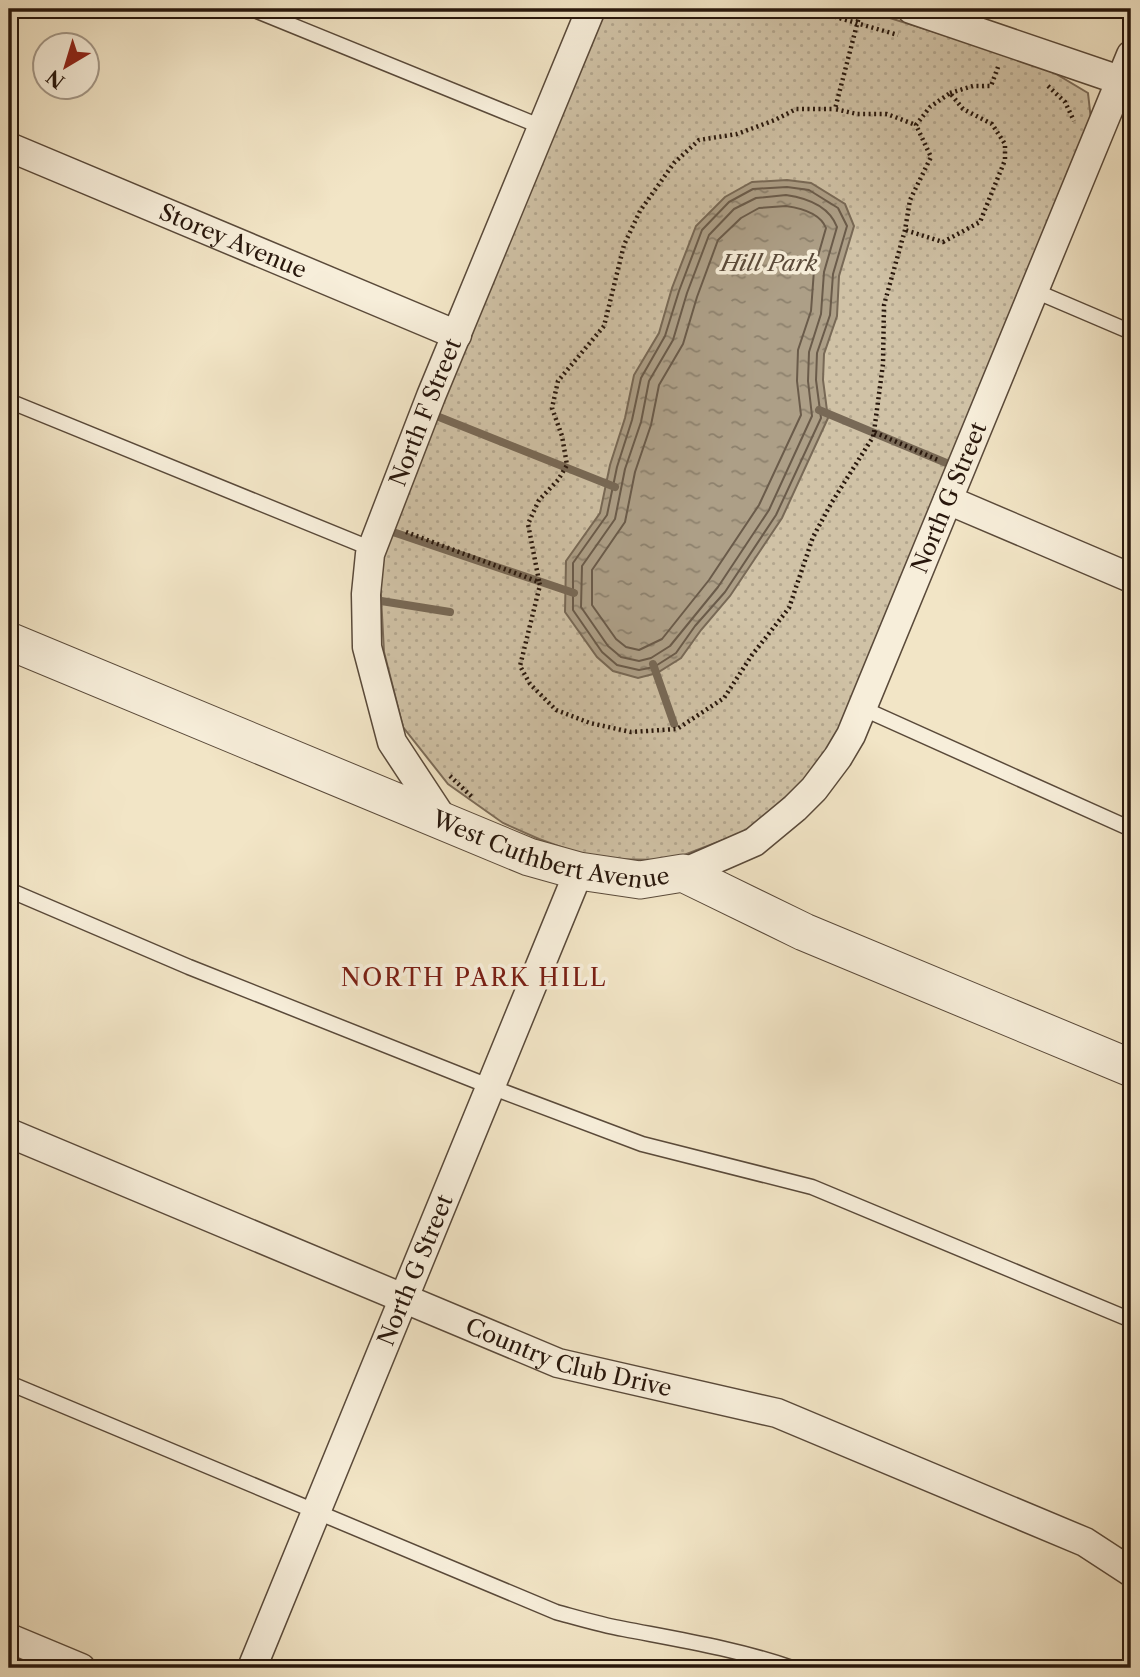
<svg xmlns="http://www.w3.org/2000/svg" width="1140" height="1677" viewBox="0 0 1140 1677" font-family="'Libre Caslon Text',serif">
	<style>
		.park { fill: url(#park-dots); stroke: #7c6c59; stroke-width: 2 }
		.water { fill: url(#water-ripples); stroke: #786956; stroke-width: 2 }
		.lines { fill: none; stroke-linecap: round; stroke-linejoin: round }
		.shore { stroke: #6a5b4a; stroke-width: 2 }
		.stream { stroke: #786956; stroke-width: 8 }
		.service-casing { stroke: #5a4a3a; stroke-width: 17 }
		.minor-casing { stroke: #5a4a3a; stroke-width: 31 }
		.tertiary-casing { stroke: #5a4a3a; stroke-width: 39 }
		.path { stroke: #28170c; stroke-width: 4.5; stroke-dasharray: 2 3.5; stroke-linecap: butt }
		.service { stroke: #f7eeda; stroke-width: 14 }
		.minor { stroke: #f7eeda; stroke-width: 28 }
		.tertiary { stroke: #f7eeda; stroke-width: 37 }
		.labels { text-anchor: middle; stroke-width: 7; stroke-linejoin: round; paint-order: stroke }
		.street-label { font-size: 23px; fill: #28170c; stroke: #f7eeda }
		.park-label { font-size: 23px; font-style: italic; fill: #5a4a3a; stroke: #f7eeda }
		.neighbourhood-label { font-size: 24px; letter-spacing: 2px; fill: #7a1f14; stroke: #f7eeda }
	</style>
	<defs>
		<pattern id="park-dots" width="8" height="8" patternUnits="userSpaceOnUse" patternTransform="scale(1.75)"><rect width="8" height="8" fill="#d0c2a6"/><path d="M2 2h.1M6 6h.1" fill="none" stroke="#b3a68e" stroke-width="1.8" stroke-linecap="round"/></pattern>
		<pattern id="water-ripples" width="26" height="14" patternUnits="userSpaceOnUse" patternTransform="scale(1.75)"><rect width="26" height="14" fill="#ad9f87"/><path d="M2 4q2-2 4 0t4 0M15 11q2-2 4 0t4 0" fill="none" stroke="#8d816d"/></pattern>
	</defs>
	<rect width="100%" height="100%" fill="#f2e5c6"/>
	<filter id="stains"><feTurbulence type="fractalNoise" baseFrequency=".00286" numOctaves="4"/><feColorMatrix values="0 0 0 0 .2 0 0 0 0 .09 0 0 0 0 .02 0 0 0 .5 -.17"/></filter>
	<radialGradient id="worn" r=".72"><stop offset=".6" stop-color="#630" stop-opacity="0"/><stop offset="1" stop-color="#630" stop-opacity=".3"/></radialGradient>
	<path class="park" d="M600 9H861L1041 65 1088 93 1094 147 829 756 752 829 671 860 594 859 539 839 503 823 448 784 403 727 384 652 380 578 388 531Z"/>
	<path class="water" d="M787 180 811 183 845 204 854 226 839 276 837 316 824 354 823 380 828 418 782 518 730 596 701 630 681 658 657 673 638 678 613 671 597 657 565 612 566 561 600 513 610 465 625 418 634 375 659 333 672 288 696 226 725 197 752 182Z"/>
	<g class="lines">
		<path class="shore" d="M787 187 809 190 838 208 847 226 833 274 830 315 817 353 816 380 821 418 776 515 725 592 695 626 676 653 654 667 639 670 617 665 602 652 573 610V563L607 515 617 467 632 420 641 378 665 336 679 291 702 230 729 202 753 189Z
			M786 195C807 198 829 206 837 227L824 272 821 314 809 352 808 381 812 416 769 510 718 587 670 646 651 658 639 661 621 657 608 646 581 607 582 566 615 519 625 469 641 422 649 381 673 340 687 293 709 235 734 209 756 198Z
			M786 206C800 208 820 213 826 228L814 270 811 311 798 350 797 381 801 415 759 505 709 580 662 639 639 650 626 647 616 639 592 605V570L625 522 635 472 651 425 659 385 683 344 697 297 718 240 741 218 759 208Z"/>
		<path class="stream" d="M819 410 956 467
			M429 413 615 487
			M384 529 574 593
			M375 600 450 612
			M653 664 674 724"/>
		<defs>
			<path id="service" d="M252 9 542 127
				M1035 291 1131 332
				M9 401 372 549
				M864 709 1131 829
				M9 890 189 967 491 1087 642 1144 812 1187 1131 1320
				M9 1383 556 1612C578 1618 601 1625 624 1629 681 1640 737 1649 792 1668"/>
			<g id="minor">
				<path d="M911 9 1131 84"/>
				<path id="s1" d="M9 147 457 335"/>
				<path d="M948 500 1131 578"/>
				<path id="s2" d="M444 821 392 742 367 647 366 594 370 554 431 396 591 9"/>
				<path id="s3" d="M683 873 754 842 795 808 814 789 838 757 851 735 1131 55"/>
				<path id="s4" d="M9 1133 558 1363 777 1413 1085 1542 1131 1572"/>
				<path d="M9 1638 81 1668"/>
				<path id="s5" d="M252 1668 579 871"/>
			</g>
			<g id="tertiary">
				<path id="s6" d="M9 641 529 857 579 871 640 880 683 873 804 932 1131 1068"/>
			</g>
		</defs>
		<use href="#service" class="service-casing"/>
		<use href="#minor" class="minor-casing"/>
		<use href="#tertiary" class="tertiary-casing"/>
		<path class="path" d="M808 9 898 35
			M861 9 835 109 857 114H887L916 125
			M1048 86 1065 102 1074 121
			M950 93 973 86H991L998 67
			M874 432 883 364 884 305 905 230 910 200 931 157 916 125 930 107 950 93 963 109 992 124 1005 144V160L980 222 943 242 905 230
			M406 532 539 582 540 585 520 666 530 684 556 710 590 723 631 732 677 729 724 698 752 655 789 608 813 537 832 502 873 437 874 432 938 460
			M539 581 528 524 539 500 558 480 567 465 562 436 552 408 558 381 604 326 624 245 640 211 674 163 699 140 737 134 775 120 796 109H835
			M450 776 472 797"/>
		<use href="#service" class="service"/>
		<use href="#minor" class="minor"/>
		<use href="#tertiary" class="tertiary"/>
	</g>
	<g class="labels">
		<g class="street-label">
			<text dy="8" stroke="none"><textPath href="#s1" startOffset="243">Storey Avenue</textPath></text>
			<text dy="8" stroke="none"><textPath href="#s2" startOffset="438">North F Street</textPath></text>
			<text dy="8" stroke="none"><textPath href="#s3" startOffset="480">North G Street</textPath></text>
			<text dy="8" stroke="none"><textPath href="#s6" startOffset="583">West Cuthbert Avenue</textPath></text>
			<text dy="8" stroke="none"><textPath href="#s5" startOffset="430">North G Street</textPath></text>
			<text dy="8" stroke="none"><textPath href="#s4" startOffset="604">Country Club Drive</textPath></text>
		</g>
		<g class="park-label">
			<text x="769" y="271">Hill Park</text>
		</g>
		<g class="neighbourhood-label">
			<text x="474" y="986">NORTH PARK HILL</text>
		</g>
	</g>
	<rect width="1140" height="1677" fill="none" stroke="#f2e5c6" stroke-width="35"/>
	<rect x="10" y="10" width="1119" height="1656" fill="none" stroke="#28170c" stroke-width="3.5"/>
	<rect x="18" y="18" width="1105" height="1642" fill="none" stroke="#28170c" stroke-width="2"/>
	<g transform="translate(66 66) rotate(218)"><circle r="33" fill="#f7eeda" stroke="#a49888" stroke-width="2"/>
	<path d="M0-5L12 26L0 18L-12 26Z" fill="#8f2418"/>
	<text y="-10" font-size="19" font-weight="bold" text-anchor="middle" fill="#28170c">N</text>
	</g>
	<rect width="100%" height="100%" filter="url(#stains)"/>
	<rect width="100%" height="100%" fill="url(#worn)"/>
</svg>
